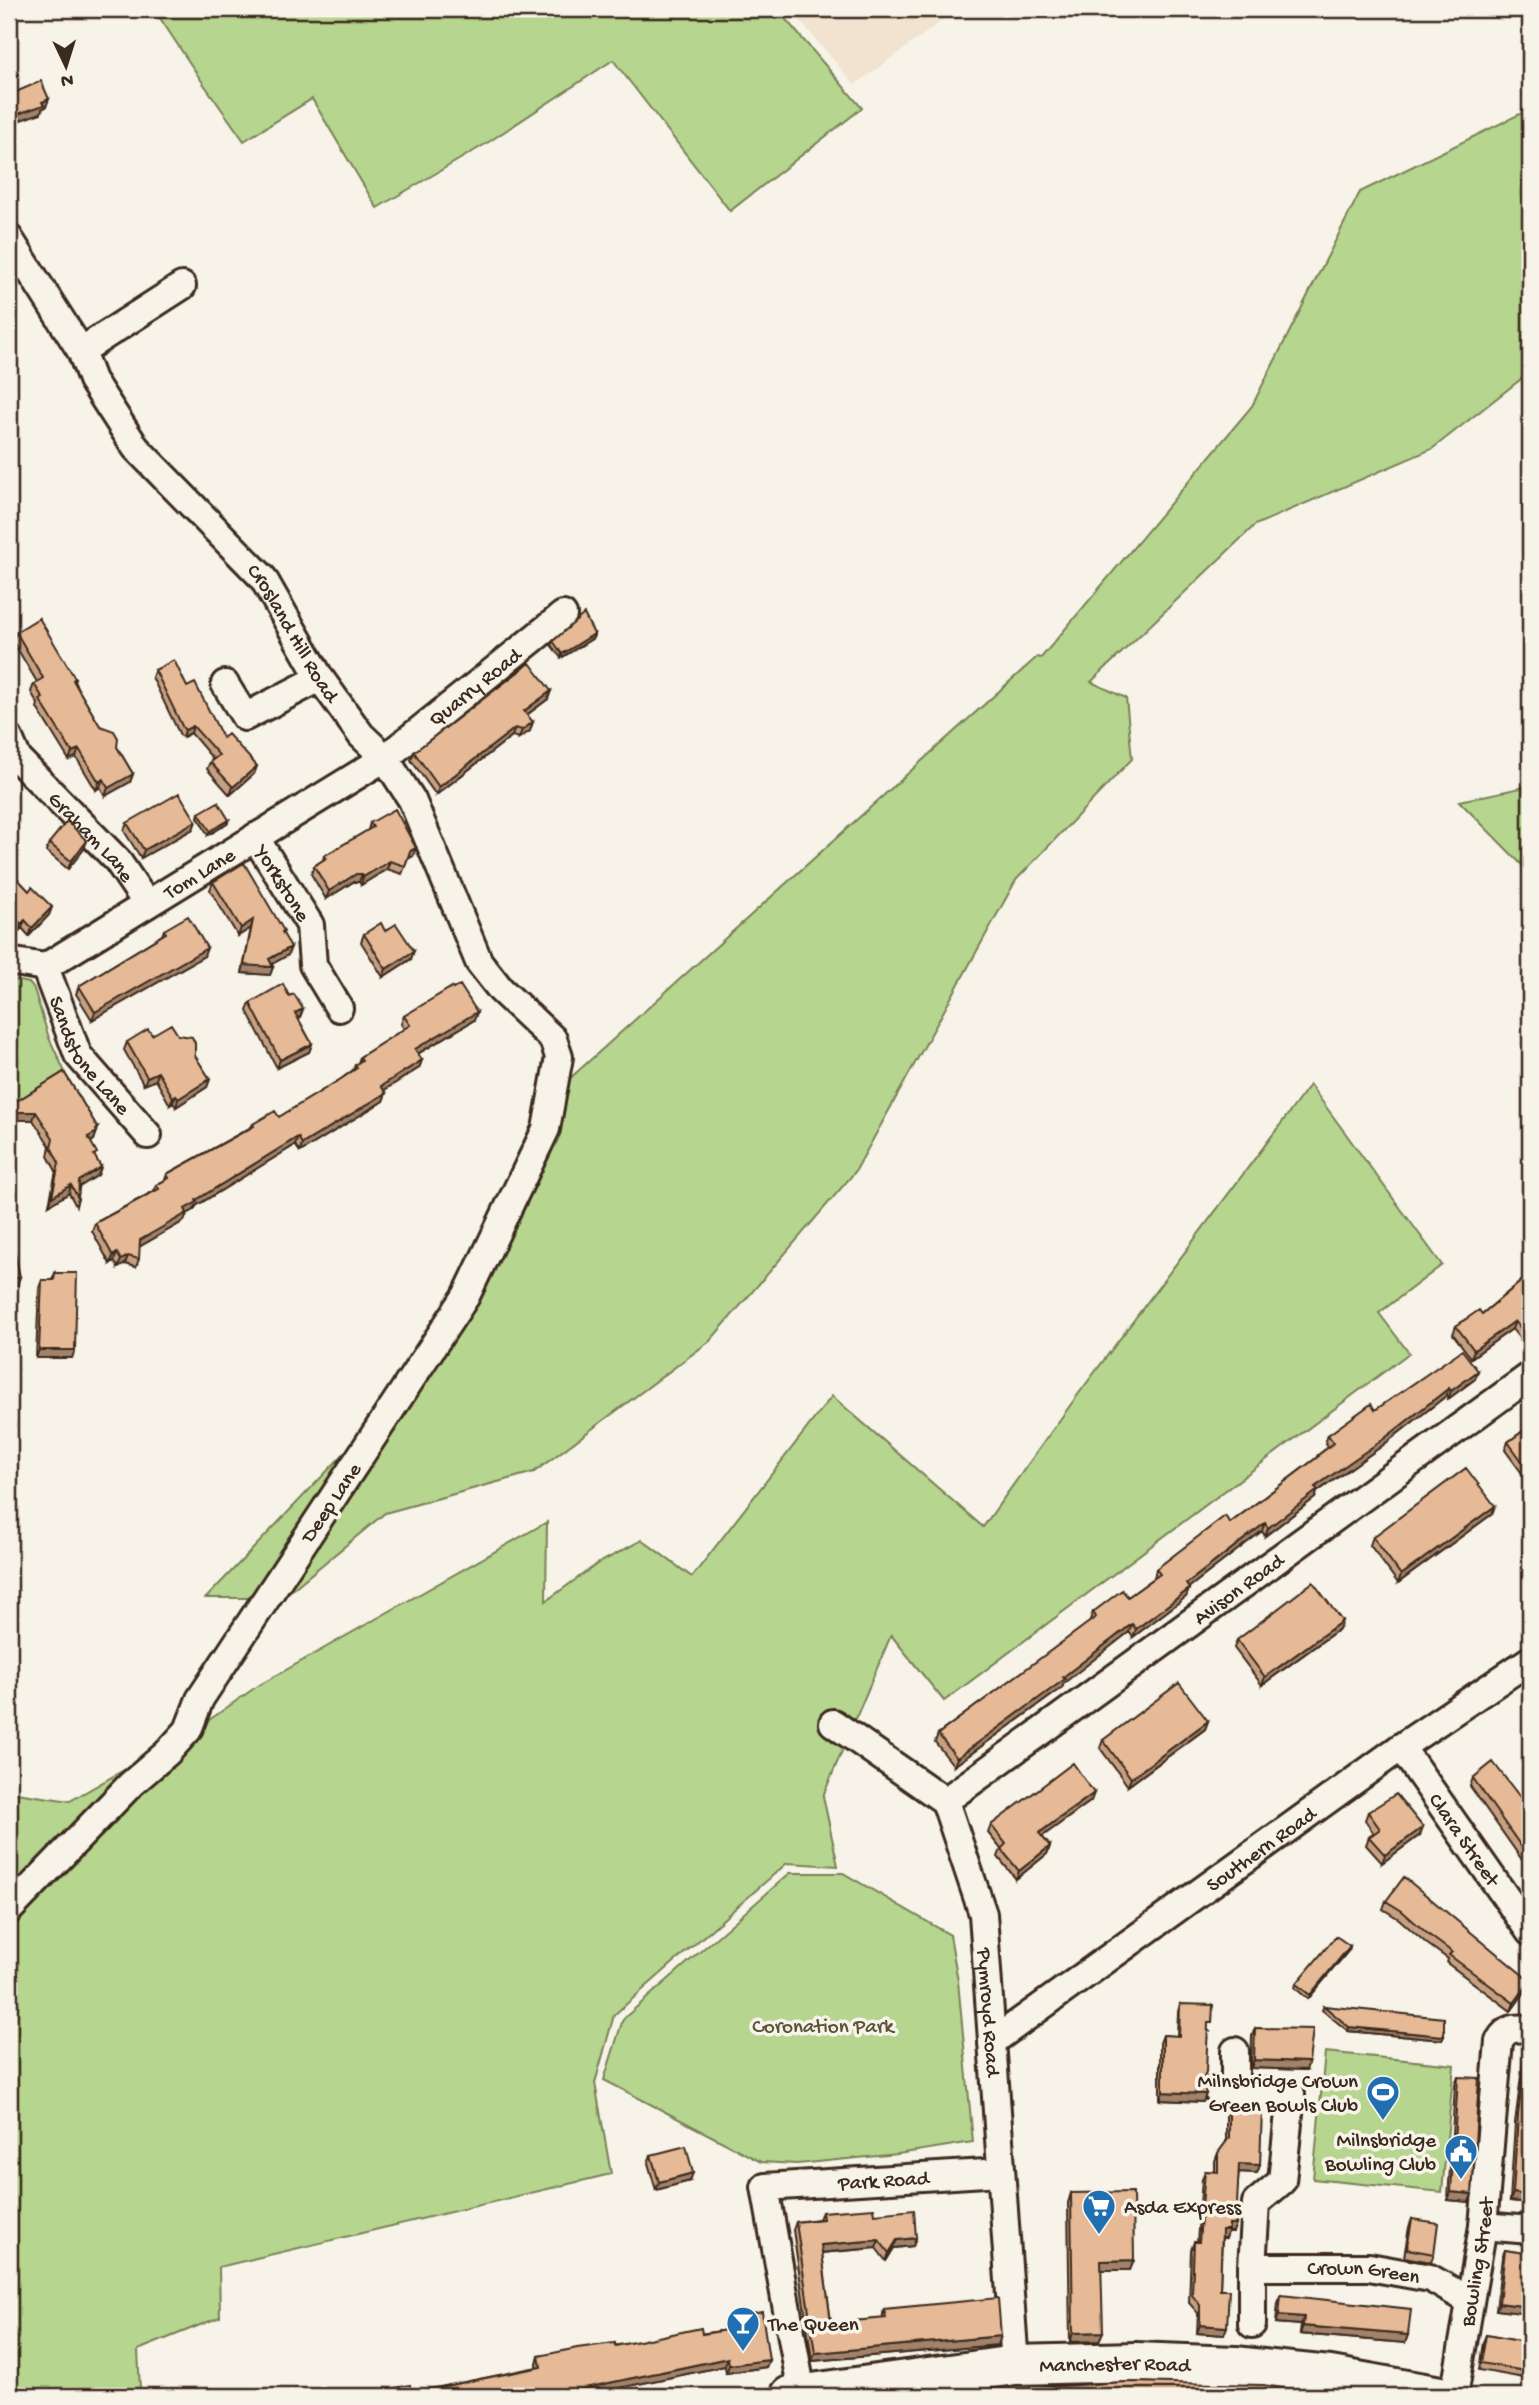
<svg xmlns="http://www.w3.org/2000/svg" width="1539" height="2405" viewBox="0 0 1539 2405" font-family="'Gochi Hand',sans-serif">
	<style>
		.built { fill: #f2e2d0 }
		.green { fill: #b6d58f; stroke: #788056; stroke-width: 2 }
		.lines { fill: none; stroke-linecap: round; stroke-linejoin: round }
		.street-casing { stroke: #3b2a1e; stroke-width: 32 }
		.primary-casing { stroke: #3b2a1e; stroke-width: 44 }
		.street { stroke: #f7f3e8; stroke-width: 26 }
		.primary { stroke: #f7f3e8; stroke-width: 38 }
		.wall { fill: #c7a082; stroke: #3b2a1e; stroke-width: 2 }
		.shaded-wall { fill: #a2826a; stroke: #3b2a1e; stroke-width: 2 }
		.building { fill: #e7ba97; stroke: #3b2a1e; stroke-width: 2 }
		.labels { text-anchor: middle; stroke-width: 7; stroke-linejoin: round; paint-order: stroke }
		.street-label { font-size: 21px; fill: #3b2a1e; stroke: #f7f3e8 }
		.park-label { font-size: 21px; fill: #5a553a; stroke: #f7f3e8 }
		.poi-label { font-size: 21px; fill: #3b2a1e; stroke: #f7f3e8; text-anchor: end }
	</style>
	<rect width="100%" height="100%" fill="#f7f3e8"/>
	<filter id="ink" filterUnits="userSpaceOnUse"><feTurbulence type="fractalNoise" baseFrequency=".0143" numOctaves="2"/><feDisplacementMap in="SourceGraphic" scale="14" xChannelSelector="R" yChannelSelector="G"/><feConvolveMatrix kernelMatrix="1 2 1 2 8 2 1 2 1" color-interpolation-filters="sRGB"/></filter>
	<g filter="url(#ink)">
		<path class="built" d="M790 9H958L855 85Z"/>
		<path class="green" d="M154 9H777L862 108 730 211 613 60 484 145 377 208 312 99 244 141 203 83Z
			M1530 109V372L1432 449 1255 525 1091 682 1126 698 1132 759 1016 880 855 1172 710 1341 534 1472 385 1513 282 1598H206L459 1333 531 1194 557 1137 567 1081 1037 657 1041 658 1252 406 1360 192Z
			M1530 786V873L1459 801Z
			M9 979 29 983 34 989 49 1038 65 1072 9 1106Z
			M1310 1085 1442 1265 1379 1313 1409 1353 944 1701 891 1635 823 1796 838 1866 787 1863 614 2015 595 2083 611 2174 219 2267 220 2317 138 2350 140 2389 120 2396H9V1792L70 1801 202 1725 256 1687 547 1522 546 1601 597 1564 642 1540 692 1577 832 1396 983 1527 1074 1400Z
			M790 1873H843L950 1935 958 1981 973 2142 898 2154 797 2164 761 2162 604 2080 623 2019Z
			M1325 2052 1454 2065 1442 2192 1313 2179Z"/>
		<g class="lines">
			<defs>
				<g id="street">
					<path id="s1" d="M9 238 81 351 92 380 136 448 263 578 320 678 361 735 385 758 412 800 479 962 501 990 553 1039 559 1057 546 1129 466 1296 200 1699 188 1730 167 1753 131 1784 9 1910"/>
					<path d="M81 351 182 286"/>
					<path d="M225 684 245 717 320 678"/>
					<path id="s2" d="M9 738 18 759 117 860 147 904"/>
					<path id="s3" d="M255 837 310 925 313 965 339 1008"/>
					<path id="s4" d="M9 961 45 967 385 758 563 615"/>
					<path id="s5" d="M45 967 78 1055 148 1135"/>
					<path id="s6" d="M833 1723 945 1801 983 1914 1015 2365"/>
					<path id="s7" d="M1401 1747 1530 1932"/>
					<path id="s8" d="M945 1801 1530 1376"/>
					<path id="s9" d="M992 2042 1401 1747 1530 1660"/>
					<path d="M1216 2089 1291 2094 1282 2181 1256 2203 1252 2267V2324"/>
					<path d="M1235 2090V2051"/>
					<path d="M1483 2226 1530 2230"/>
					<path id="s10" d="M1252 2267H1369L1430 2278 1470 2301"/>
					<path id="s11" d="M802 2394 765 2187 1001 2172"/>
					<path id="s12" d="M1454 2396 1483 2226 1499 2041C1507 2027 1515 2028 1530 2029"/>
				</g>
				<g id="primary">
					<path id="s13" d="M790 2396 1015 2365 1136 2362 1235 2366 1330 2376 1440 2396"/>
				</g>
			</defs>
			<use href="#street" class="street-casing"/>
			<use href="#primary" class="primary-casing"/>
			<use href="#street" class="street"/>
			<use href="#primary" class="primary"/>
		</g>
		<path class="wall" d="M16 632 75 678 74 681 78 689 100 726 117 747 133 774 130 782 105 796 100 787 96 790 76 757 69 760 37 708 38 704 31 692 34 684 37 682 14 643 13 640Z
			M594 634 593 638 561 658 551 645 553 641Z
			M155 670 187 687 223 738 257 766 254 774 230 795 207 769 210 762 213 759 191 733 183 737 180 735 152 677Z
			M548 699 527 715 530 731 519 738 512 736 436 795 411 760 414 752Z
			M199 813 227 824 208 835 198 817Z
			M196 821 193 829 141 858 124 831 127 823Z
			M370 823 413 856 408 859 402 874 387 869 361 885 359 882H353L326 899 311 874 314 866 323 860 324 856 368 830Z
			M49 843 84 849 68 869 46 851Z
			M9 870 29 891 52 907 49 915 29 936 22 928 18 932 9 923Z
			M213 882 284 931 283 934 288 955 272 964 273 967 270 975 242 973 251 928 238 936 210 890Z
			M164 930 204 956 92 1020 76 994 79 986 162 935Z
			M385 931 411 959 383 977 361 942 364 934Z
			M453 989 477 1012 474 1020 418 1054 422 1060 419 1068 384 1090 386 1093 383 1101 300 1152 295 1145 196 1206 194 1210 187 1214 184 1221 139 1247V1259L136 1267 125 1264 118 1268 114 1261 110 1264 92 1231 95 1223 154 1191 156 1185 165 1180 167 1174 251 1127 253 1124 279 1117 341 1079 353 1070 355 1065 358 1063 360 1057 404 1029 401 1024 404 1016Z
			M289 996 303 1009 300 1017 298 1018 312 1044 309 1052 277 1068 247 1011 250 1003Z
			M152 1035H178L195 1056 210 1079 207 1087 176 1107 173 1103 170 1105 156 1080 144 1085 124 1050 127 1042Z
			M64 1072 98 1128 94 1140 91 1142 95 1158 101 1167 98 1175 79 1187 78 1198 76 1206 69 1193 49 1205 56 1171 48 1156 50 1146 33 1120H9V1106Z
			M55 1273 72 1358H36L39 1288 42 1280H52Z
			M1530 1274V1331L1520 1339 1512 1329 1471 1358 1453 1334 1456 1326 1482 1314Z
			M1475 1379 1448 1399 1446 1396 1382 1446 1317 1492 1315 1498 1265 1536 1262 1531 1188 1588 1189 1589 1186 1597 1133 1637 1129 1632 1063 1683 1062 1688 954 1766 935 1742 938 1734 1091 1622 1090 1620 1093 1612 1128 1597 1154 1578 1156 1569 1230 1523 1316 1458 1318 1455 1328 1447 1325 1443 1328 1435 1375 1410Z
			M1530 1426V1477L1527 1480 1505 1450 1508 1442Z
			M1492 1514 1398 1583 1370 1545 1373 1537Z
			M1339 1629 1262 1685 1234 1648 1237 1640Z
			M1208 1721 1205 1729 1128 1786 1100 1748 1103 1740Z
			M1473 1778 1530 1810V1871L1470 1786Z
			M1091 1801 1042 1836 1050 1846 1047 1854 1016 1879 998 1857 1001 1849 988 1833 991 1825Z
			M1368 1812 1420 1835 1382 1863 1366 1845 1369 1837 1374 1834 1365 1820Z
			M1386 1901 1530 1981 1527 1989 1511 2011 1447 1963 1448 1959 1426 1943 1399 1919 1383 1909Z
			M1350 1946 1349 1950 1308 1999 1295 1988 1296 1984Z
			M1180 2004 1209 2031H1208L1203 2079V2102L1160 2100V2043L1163 2035 1177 2036 1178 2012Z
			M1324 2006 1444 2036 1442 2040 1348 2031 1322 2010Z
			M1255 2028 1306 2070 1251 2068 1252 2036Z
			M1526 2052 1530 2203 1510 2201 1515 2123 1523 2060Z
			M1458 2077 1472 2194 1469 2202 1448 2200 1455 2085Z
			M1229 2108 1260 2165 1257 2173 1239 2172 1233 2232H1228L1226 2238H1222L1220 2290 1224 2335 1197 2333 1198 2313 1189 2303 1191 2250 1194 2242H1197L1202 2179 1205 2171 1215 2172V2161L1218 2153 1226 2142V2116Z
			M651 2155 690 2181 656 2190 648 2163Z
			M1071 2193 1134 2260 1130 2270H1101L1099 2341 1070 2342 1068 2203Z
			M822 2212 875 2214 916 2238 913 2246 894 2248 886 2261 876 2248 822 2253 831 2323 882 2319 884 2309 998 2345 812 2361 793 2230 796 2222 819 2219Z
			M1412 2219 1434 2254 1431 2262 1404 2257 1409 2227Z
			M1505 2250 1530 2254V2309L1529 2314 1496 2310 1502 2257Z
			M1281 2295 1408 2335 1405 2343 1300 2334 1301 2325 1276 2323 1278 2303Z
			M745 2315 769 2360 766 2367 726 2373 725 2366 581 2396H357L411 2393 537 2367V2364L539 2356 742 2328V2323Z
			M1486 2335 1530 2343V2379L1479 2370 1483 2342Z"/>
		<path class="shaded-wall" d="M49 99 46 107 42 109 41 113 9 124V117Z
			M15 524 12 532 9 534V528Z
			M594 634 593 638 561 658 562 654Z
			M551 691 548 699 521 719 524 711Z
			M533 722 530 731 519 738 522 730Z
			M193 726 191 733 183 737 185 730Z
			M515 728 512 736 436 795 439 787Z
			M79 749 76 757 69 760 72 752Z
			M257 766 254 774 230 795 233 787Z
			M133 774 130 782 105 796 108 788Z
			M103 779 100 787 96 790 99 782Z
			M229 820 227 824 208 835 210 831Z
			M196 821 193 829 141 858 144 850Z
			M87 841 84 849 68 869 71 861Z
			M416 848 413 856 408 859 410 851Z
			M390 861 387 869 361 885 363 877Z
			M356 874H362L359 882H353L326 899 329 891Z
			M52 907 49 915 29 936 32 928Z
			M25 920 22 928 18 932 21 924Z
			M253 920 251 928 238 936 241 928Z
			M291 947 288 955 267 967H273L270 975 242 973 244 965 269 959Z
			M207 948 204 956 92 1020 95 1012Z
			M414 951 411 959 383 977 386 969Z
			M303 1009 300 1017 292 1021 295 1013Z
			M477 1012 474 1020 412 1057 415 1049Z
			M312 1044 309 1052 277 1068 280 1060Z
			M422 1060 419 1068 378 1094 381 1086Z
			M158 1072 156 1080 144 1085 147 1077Z
			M210 1079 207 1087 176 1107 178 1099Z
			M386 1093 383 1101 300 1152 302 1144Z
			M176 1095 173 1103 170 1105 173 1097Z
			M9 1112H36L33 1120H9Z
			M98 1128 94 1140 85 1145 88 1137Z
			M298 1137 295 1145 196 1206 194 1210 187 1214 184 1221 137 1248 140 1240 185 1209 196 1200Z
			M101 1167 98 1175 76 1189 79 1181Z
			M71 1185 69 1193 49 1205 52 1197Z
			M117 1253 114 1261 110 1264 113 1256Z
			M128 1256 125 1264 118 1268 121 1260Z
			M20 1277 17 1285 9 1287V1279Z
			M1515 1321 1512 1329 1471 1358 1474 1350Z
			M1530 1325V1331L1520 1339 1523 1331Z
			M39 1350H75L72 1358H36Z
			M1478 1371 1475 1379 1448 1399 1451 1391Z
			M1449 1388 1446 1396 1382 1446 1317 1492 1315 1498 1265 1536 1268 1528 1315 1487Z
			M1495 1506 1492 1514 1398 1583 1401 1575Z
			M1265 1523 1262 1531 1183 1592 1186 1584Z
			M1189 1589 1186 1597 1133 1637 1136 1629Z
			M1342 1621 1339 1629 1262 1685 1265 1677Z
			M1132 1624 1129 1632 1064 1683 1062 1688 954 1766 957 1758Z
			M1208 1721 1205 1729 1128 1786 1131 1778Z
			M1094 1793 1091 1801 1036 1841 1039 1833Z
			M1423 1827 1420 1835 1382 1863 1385 1855Z
			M1050 1846 1047 1854 1016 1879 1019 1871Z
			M1350 1946 1349 1950 1308 1999 1310 1995Z
			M1530 1981 1527 1989 1511 2011 1514 2003Z
			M1349 2027 1444 2036 1442 2040 1348 2031Z
			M1254 2060 1309 2062 1306 2070 1251 2068Z
			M1163 2092 1206 2094 1203 2102 1160 2100Z
			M1239 2164 1260 2165 1257 2173 1236 2172Z
			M693 2173 690 2181 656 2190 659 2182Z
			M1451 2192 1472 2194 1469 2202 1448 2200Z
			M1513 2193 1530 2195V2203L1510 2201Z
			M1229 2224H1236L1233 2232H1228L1226 2238H1219L1222 2230Z
			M916 2238 913 2246 894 2248 886 2261 889 2253 897 2240Z
			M879 2240 876 2248 818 2253 821 2245Z
			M1134 2260 1130 2270H1098L1101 2261Z
			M1499 2303 1530 2307V2309L1529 2314 1496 2310Z
			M1279 2315 1304 2317 1301 2325 1276 2323Z
			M1200 2325 1227 2327 1224 2335 1197 2333Z
			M1303 2326 1408 2335 1405 2343 1300 2334Z
			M1103 2332 1099 2341 1070 2342 1073 2333Z
			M1001 2336 998 2345 812 2361 815 2353Z
			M728 2358 725 2366 581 2396H547Z
			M769 2360 766 2367 726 2373 729 2365Z"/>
		<path class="building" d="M41 81 49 99 42 102 44 105 9 117V95Z
			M9 516 15 524 9 528Z
			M584 614 594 634 562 654 553 641Z
			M39 618 75 678 73 680 78 689 100 726 114 731 118 738 117 747 133 774 108 788 103 779 99 782 79 749 72 752 40 700 43 698 34 684 43 678 16 632Z
			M174 660 187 687 195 683 223 738 228 734 257 766 233 787 210 762 219 755 193 726 185 730 183 728 155 670Z
			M530 663 551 691 524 711 533 722 522 730 515 728 439 787 414 752Z
			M179 793 196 821 144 850 127 823Z
			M218 802 229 820 210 831 199 813Z
			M395 809 416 848 410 851 405 866 390 861 363 877 362 874H356L329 891 314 866 326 858 324 856 373 827 370 823Z
			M67 821 87 841 71 861 49 843Z
			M244 863 284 931 282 932 291 947 269 959 273 967 244 965 253 920 241 928 213 882Z
			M9 870 29 891 32 887 52 907 32 928 25 920 21 924 9 912Z
			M188 916 207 948 95 1012 79 986 166 933 164 930Z
			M381 923 385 931 396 924 414 951 386 969 364 934Z
			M283 984 289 996 294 994 303 1009 295 1013 312 1044 280 1060 250 1003Z
			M460 985 477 1012 415 1049 422 1060 381 1086 386 1093 302 1144 298 1137 196 1200 197 1202 185 1209 187 1213 140 1240 139 1259 128 1256 121 1260 117 1253 113 1256 95 1223 159 1189 156 1185 169 1178 167 1174 254 1126 253 1124 275 1111 279 1117 341 1079 357 1068 355 1065 362 1060 360 1057 410 1025 404 1016 452 987 453 989Z
			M171 1024 178 1035 192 1037 195 1043V1056L210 1079 178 1099 176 1095 173 1097 158 1072 147 1077 127 1042 148 1029 152 1035Z
			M64 1072 98 1128 96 1130 97 1132 88 1137 97 1153 94 1155 101 1167 79 1181 78 1198 71 1185 52 1197 59 1163 51 1147 53 1138 36 1112H9V1106Z
			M13 1243 20 1277 9 1279V1244Z
			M55 1273H77L75 1350H39L42 1280H54Z
			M1530 1274V1325L1523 1331 1515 1321 1474 1350 1456 1326 1479 1310 1482 1314Z
			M1462 1350 1478 1371 1451 1391 1449 1388 1385 1438 1315 1487 1318 1490 1268 1528 1265 1523 1186 1584 1189 1589 1136 1629 1132 1624 1063 1677 1065 1679 957 1758 938 1734 1096 1617 1093 1612 1122 1590 1128 1597 1160 1574 1156 1569 1225 1516 1230 1523 1319 1456 1318 1455 1334 1443 1328 1435 1371 1404 1375 1410Z
			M1530 1426V1472L1508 1442Z
			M1466 1468 1495 1506 1401 1575 1373 1537Z
			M1313 1582 1342 1621 1265 1677 1237 1640Z
			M1179 1683 1208 1721 1131 1778 1103 1740Z
			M1493 1762 1530 1810V1859L1473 1778Z
			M1073 1763 1094 1793 1039 1833 1050 1846 1019 1871 1001 1849 1006 1844 991 1825Z
			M1396 1794 1423 1827 1385 1855 1369 1837 1380 1829 1368 1812Z
			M1404 1877 1530 1981 1514 2003 1449 1955 1452 1952 1429 1935 1402 1911 1386 1901Z
			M1336 1936 1350 1946 1310 1995 1296 1984Z
			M1180 2004 1213 2005 1212 2023H1208L1206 2072 1203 2079 1206 2094 1163 2092V2035L1179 2036Z
			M1324 2006 1444 2018V2036L1349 2027Z
			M1255 2028 1313 2029 1309 2062 1254 2060Z
			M1526 2052 1530 2053V2195L1513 2193 1518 2115Z
			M1458 2077 1479 2078 1472 2194 1451 2192Z
			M1229 2108 1262 2109 1260 2165 1239 2164 1236 2224H1229V2230H1222L1220 2290H1229L1227 2327 1200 2325V2305L1192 2295 1194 2242H1199L1205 2171 1218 2172V2153L1229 2138Z
			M686 2146 693 2173 659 2182 651 2155Z
			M1133 2192 1134 2260 1101 2261 1103 2332 1073 2333 1071 2193Z
			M874 2208 875 2214 914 2210 916 2238 897 2240 889 2253 879 2240 821 2245 831 2323 886 2318 884 2309 998 2298 1001 2336 815 2353 796 2222 823 2219 822 2212Z
			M1412 2219 1438 2223 1434 2254 1407 2249Z
			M1505 2250 1530 2254V2307L1499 2303Z
			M1281 2295 1411 2309 1408 2335 1303 2326 1304 2317 1279 2315Z
			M762 2312 769 2360 729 2365 728 2358 547 2396H357L410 2385 411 2393 541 2367 539 2356 577 2348 615 2343V2346L701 2328 702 2334 746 2327 745 2315Z
			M1486 2335 1530 2343V2372L1481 2363Z
			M1126 2382 1263 2385 1336 2396H969L968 2392Z"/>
	</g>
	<defs>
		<symbol id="stadium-pin" viewBox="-11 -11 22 30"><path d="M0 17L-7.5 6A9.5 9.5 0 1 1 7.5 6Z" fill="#1f6fb2" stroke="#f7f3e8"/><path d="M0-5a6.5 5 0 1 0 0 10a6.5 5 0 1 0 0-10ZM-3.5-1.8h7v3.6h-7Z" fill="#fff"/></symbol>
		<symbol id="civic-pin" viewBox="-11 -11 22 30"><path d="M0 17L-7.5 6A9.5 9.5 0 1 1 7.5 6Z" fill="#1f6fb2" stroke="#f7f3e8"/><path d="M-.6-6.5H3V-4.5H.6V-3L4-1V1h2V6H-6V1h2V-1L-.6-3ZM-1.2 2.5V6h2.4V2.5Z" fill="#fff"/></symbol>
		<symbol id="supermarket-pin" viewBox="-11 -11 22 30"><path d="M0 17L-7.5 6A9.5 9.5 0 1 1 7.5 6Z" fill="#1f6fb2" stroke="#f7f3e8"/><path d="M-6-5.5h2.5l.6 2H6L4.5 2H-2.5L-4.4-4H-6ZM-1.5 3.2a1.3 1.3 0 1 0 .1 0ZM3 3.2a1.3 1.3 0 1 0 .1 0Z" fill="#fff"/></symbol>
		<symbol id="bar-pin" viewBox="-11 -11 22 30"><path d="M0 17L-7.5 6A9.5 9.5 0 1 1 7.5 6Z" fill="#1f6fb2" stroke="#f7f3e8"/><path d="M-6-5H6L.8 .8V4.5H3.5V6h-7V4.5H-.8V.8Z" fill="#fff"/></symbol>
	</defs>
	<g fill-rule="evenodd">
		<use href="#stadium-pin" x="1364" y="2073" width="38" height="52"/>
		<use href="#civic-pin" x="1442" y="2132" width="38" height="52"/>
		<use href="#supermarket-pin" x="1080" y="2187" width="38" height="52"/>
		<use href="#bar-pin" x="724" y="2304" width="38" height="52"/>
	</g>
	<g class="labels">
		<g class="street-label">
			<text dy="7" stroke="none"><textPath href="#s1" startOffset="490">Crosland Hill Road</textPath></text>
			<text dy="7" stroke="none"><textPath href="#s4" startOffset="550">Quarry Road</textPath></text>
			<text dy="7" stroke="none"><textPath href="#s2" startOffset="130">Graham Lane</textPath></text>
			<text dy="7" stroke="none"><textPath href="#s4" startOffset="217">Tom Lane</textPath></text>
			<text dy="7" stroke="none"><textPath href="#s3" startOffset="54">Yorkstone</textPath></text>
			<text dy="7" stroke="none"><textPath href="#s5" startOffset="100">Sandstone Lane</textPath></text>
			<text transform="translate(330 1502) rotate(-56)" y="7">Deep Lane</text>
			<text dy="7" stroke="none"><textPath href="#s8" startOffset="362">Avison Road</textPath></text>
			<text dy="7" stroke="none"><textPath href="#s7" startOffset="112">Clara Street</textPath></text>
			<text dy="7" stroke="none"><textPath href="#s9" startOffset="331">Southern Road</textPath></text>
			<text dy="7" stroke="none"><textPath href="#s6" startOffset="354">Pymroyd Road</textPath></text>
			<text dy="7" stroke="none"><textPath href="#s11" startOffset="329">Park Road</textPath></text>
			<text dy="7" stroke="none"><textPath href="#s12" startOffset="136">Bowling Street</textPath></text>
			<text dy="7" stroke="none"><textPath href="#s10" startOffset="112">Crown Green</textPath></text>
			<text dy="7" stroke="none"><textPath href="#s13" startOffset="327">Manchester Road</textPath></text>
		</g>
		<g class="park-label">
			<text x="823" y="2032">Coronation Park</text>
		</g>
		<g class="poi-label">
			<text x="1358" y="2087">Milnsbridge Crown<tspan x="1358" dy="24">Green Bowls Club</tspan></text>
			<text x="1436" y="2146">Milnsbridge<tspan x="1436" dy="24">Bowling Club</tspan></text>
			<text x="1124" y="2213" text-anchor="start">Asda Express</text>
			<text x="768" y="2330" text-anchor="start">The Queen</text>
		</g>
	</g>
	<rect width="1539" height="2405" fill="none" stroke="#f7f3e8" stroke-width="35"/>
	<rect x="18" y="18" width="1504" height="2370" fill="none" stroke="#3b2a1e" stroke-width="2.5" filter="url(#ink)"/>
	<g transform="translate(66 66) rotate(176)" stroke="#f7f3e8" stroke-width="5" paint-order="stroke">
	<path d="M0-5L12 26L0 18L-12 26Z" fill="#3b2a1e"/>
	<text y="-10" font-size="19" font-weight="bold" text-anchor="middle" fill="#3b2a1e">N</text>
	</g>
</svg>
